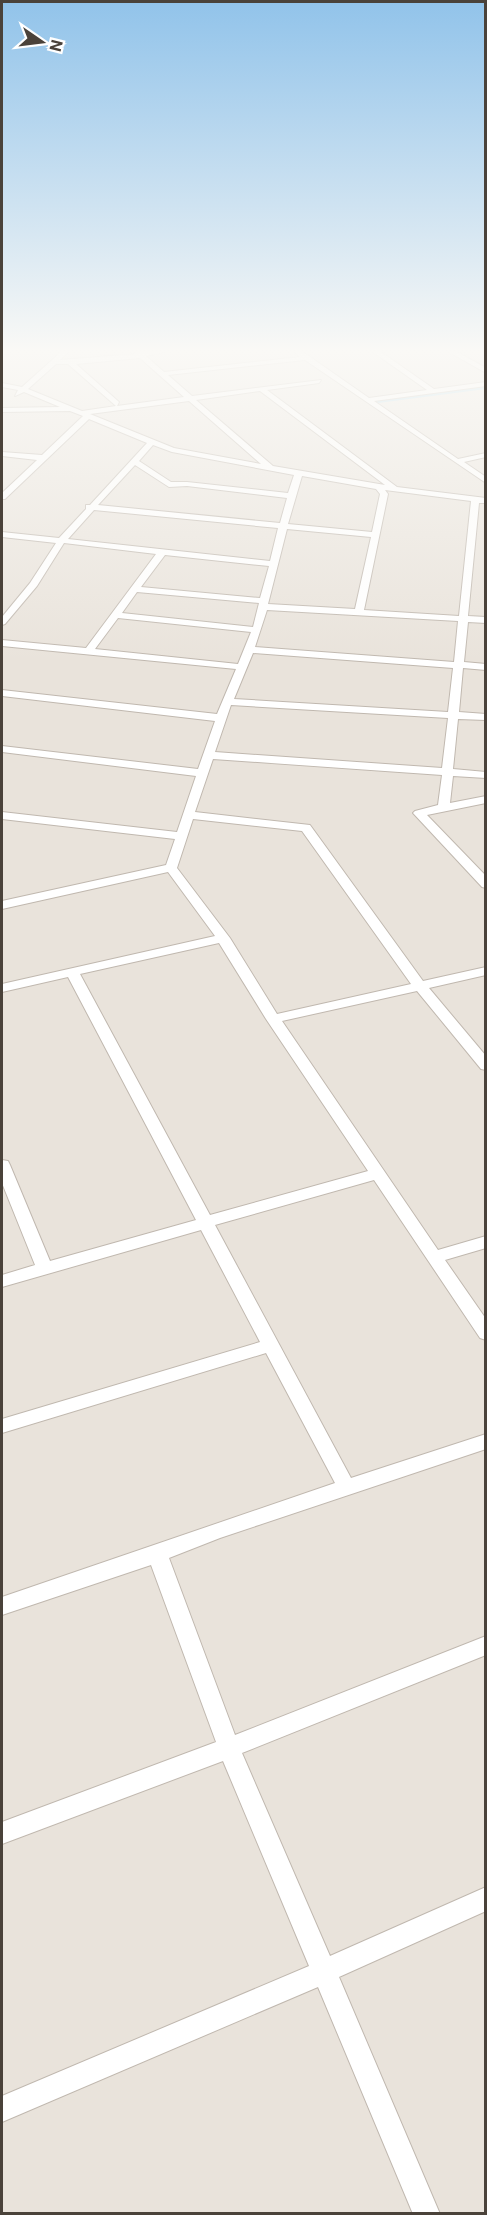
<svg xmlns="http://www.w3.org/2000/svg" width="487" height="2215" viewBox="0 0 487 2215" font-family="Roboto,sans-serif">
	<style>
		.residential { fill: #e9e3db }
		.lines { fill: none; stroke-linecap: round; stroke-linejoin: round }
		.canal { fill: #aedaed; fill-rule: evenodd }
		.street-casing { stroke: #c0b8af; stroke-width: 2 }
		.street { fill: #fff; fill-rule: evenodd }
	</style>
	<rect width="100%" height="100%" fill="#f5f2ec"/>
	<path class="residential" d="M2 352H485V2213L2 2214Z"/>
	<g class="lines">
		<path class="canal" d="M486 385V389L378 403 374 401Z"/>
		<defs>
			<path id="street" d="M61 352H68L60 360 136 354 134 352H164L146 356 164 372 300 357 295 352H303L369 398 427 390 373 352H381L434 389 486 382V386L374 401 458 459 486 453V457L464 462 486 477V483L305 360 168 375 192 396 321 380 319 383 267 390 397 487 486 498V503H479L468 616 486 617V623L468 622 464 662 486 664V670L463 668 459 712 486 714V720L458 719 453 769 486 772V778L453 776 450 803 486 796V803L427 815 486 876V888L482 887 413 813 415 811 438 805 442 775 213 759 195 812 310 825 423 981 486 967V975L429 988 486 1056V1070L481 1069 417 991 282 1021 438 1250 486 1236V1248L445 1260 486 1319V1340L480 1338 374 1180 215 1225 351 1478 486 1434V1449L220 1538 169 1558 235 1735 486 1636V1655L242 1753 330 1956 486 1887V1911L339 1977 440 2214H413L318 1987 2 2122V2096L309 1966 223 1761 2 1844V1822L216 1742 151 1565 2 1615V1597L335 1483 266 1353 2 1433V1419L260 1342 201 1230 2 1287V1275L35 1265 2 1183V1160L8 1161 10 1165 50 1261 196 1220 68 977 2 992V984L215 936 168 872 2 909V901L166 865 175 839 2 819V812L177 832 196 776 2 752V746L198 769 215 721 2 696V690L217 714 236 669 2 646V640L86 648 156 554 64 543 37 586 5 624 2 625V617L30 583 56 543 2 537V532L59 538 86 509V505H90L147 443 89 419 5 499H2V493L37 460 2 456V452L42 455 83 416 70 411 2 412V408L60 407 24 392 15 396 18 390 2 387V383L22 387ZM140 358 184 397 117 406 119 402 76 364ZM56 364H68L116 406 82 411 28 389ZM260 391 385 485 273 466 196 400ZM189 401 261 464 174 448 90 414ZM153 445 172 452 294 475 288 493 187 482H171L139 461ZM135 465 169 487 187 486 287 498 280 523 98 505ZM302 476 376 489 380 494 372 532 288 524ZM385 490 471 501 459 616 364 610 388 494ZM94 510 278 528 270 561 68 539ZM287 529 371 537 355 609 268 604ZM165 555 269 566 260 598 141 587ZM137 592 259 603 253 627 122 613ZM267 610 458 621 454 662 255 647ZM118 618 251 632 238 664 95 649ZM253 653 453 668 448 712 234 699ZM231 705 448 718 442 768 215 752ZM193 819 302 831 411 984 277 1014 230 938 177 868ZM219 943 266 1019 368 1171 210 1215 80 974Z
				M449 352H457L486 368V373Z"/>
		</defs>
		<use href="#street" class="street-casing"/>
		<use href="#street" class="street"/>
	</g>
	<linearGradient id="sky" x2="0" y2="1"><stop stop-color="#91c3ea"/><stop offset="0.53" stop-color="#faf9f6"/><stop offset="1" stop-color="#faf9f6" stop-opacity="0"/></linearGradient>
	<rect width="487" height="662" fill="url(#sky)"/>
	<rect width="487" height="2215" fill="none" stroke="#4a423a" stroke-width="6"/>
	<g transform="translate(42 42) rotate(104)" stroke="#ffffff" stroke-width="4.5" paint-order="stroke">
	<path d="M0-4.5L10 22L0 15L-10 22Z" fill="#4a423a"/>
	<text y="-9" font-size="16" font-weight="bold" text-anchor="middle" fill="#4a423a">N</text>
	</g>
</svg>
